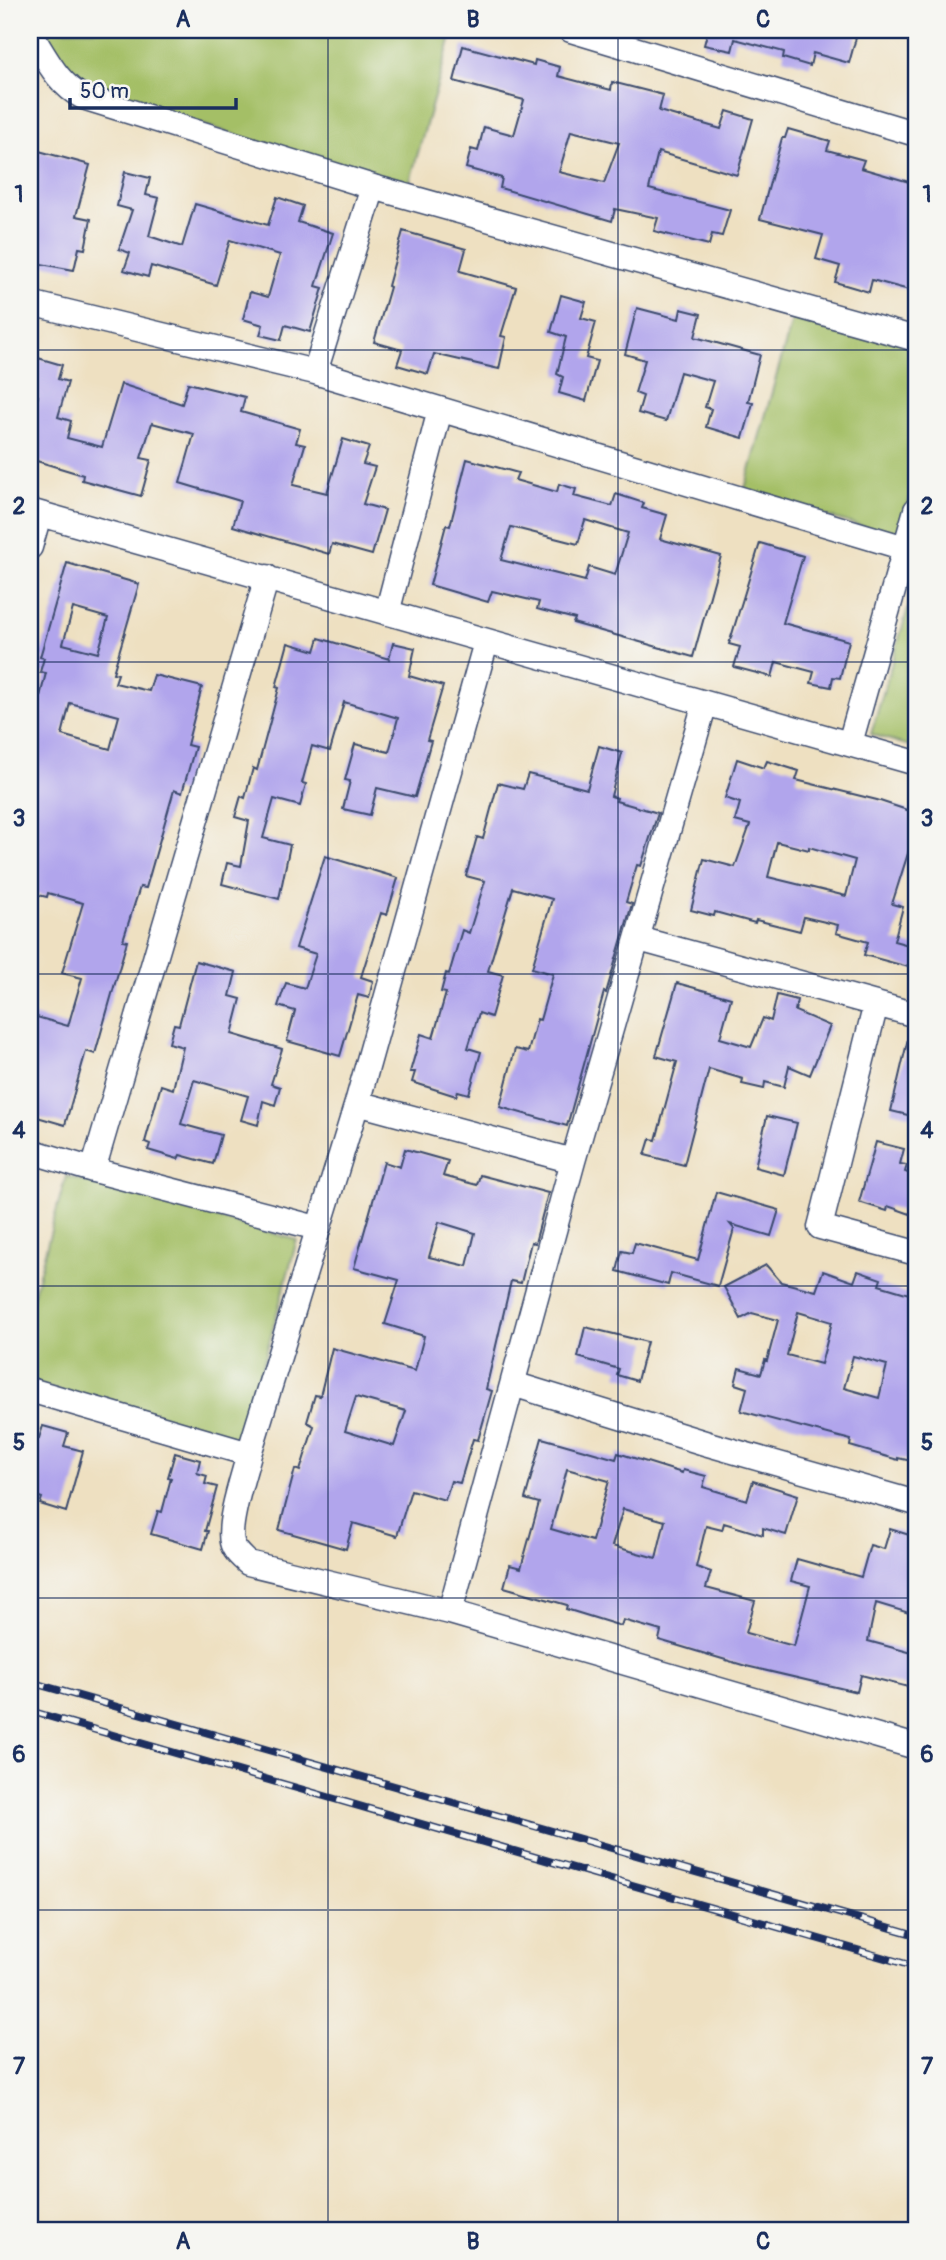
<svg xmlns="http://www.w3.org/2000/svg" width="946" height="2260" viewBox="0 0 946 2260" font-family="Pangolin,sans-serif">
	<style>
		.green { fill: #a4bf66; stroke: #607762; stroke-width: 2 }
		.building { fill: #b1a5ec; fill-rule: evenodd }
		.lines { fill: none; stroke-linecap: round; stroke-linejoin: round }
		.minor-casing { stroke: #3b4a6d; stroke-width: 27 }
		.minor { stroke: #fff; stroke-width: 24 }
		.rail-casing { stroke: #1b2f5e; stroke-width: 8 }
		.rail { stroke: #f6f6f2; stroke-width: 5; stroke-dasharray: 16; stroke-linecap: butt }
		.grid { fill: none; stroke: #1b2f5e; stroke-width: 2; stroke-opacity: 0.55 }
		.neatline { fill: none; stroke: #1b2f5e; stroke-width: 2.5 }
		.grid-label { font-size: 23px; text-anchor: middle; font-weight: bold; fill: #1b2f5e }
	</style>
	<rect width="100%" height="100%" fill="#f6f6f2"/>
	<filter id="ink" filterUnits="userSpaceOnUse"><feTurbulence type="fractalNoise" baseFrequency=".0143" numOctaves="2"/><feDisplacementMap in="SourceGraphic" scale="14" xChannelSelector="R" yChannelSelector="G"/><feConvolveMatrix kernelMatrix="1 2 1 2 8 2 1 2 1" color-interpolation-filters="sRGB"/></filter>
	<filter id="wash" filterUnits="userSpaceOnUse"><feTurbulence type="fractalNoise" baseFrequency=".00686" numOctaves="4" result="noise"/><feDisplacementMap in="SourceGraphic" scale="28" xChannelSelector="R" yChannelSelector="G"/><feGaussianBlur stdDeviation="1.57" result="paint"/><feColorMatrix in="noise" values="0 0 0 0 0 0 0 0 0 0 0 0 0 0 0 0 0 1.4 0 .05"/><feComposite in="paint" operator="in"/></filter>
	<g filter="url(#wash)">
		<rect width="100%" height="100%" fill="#eee0c1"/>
		<path class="green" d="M44 30H453L408 188 90 90 70 76Z
			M794 313 916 347V479L898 537 744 492Z
			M916 581V748L871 734Z
			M66 1176 297 1240 242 1442 30 1383V1307Z"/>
		<g id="blocks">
			<path class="building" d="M708 30H842L857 34 849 63 813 53 810 66 783 58 784 52 735 39 732 51 704 45Z
				M463 46 534 65 535 60 560 67 558 76 611 90 612 82 663 95 659 111 721 129 727 111 753 119 737 175 658 152 649 189 730 210 722 236 712 234 709 245 654 231 658 218 615 209 612 221 500 188 502 178 466 168 471 149 478 151 484 127 514 135 524 100 454 81ZM571 131 619 143 604 183 559 172Z
				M788 129 830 141 827 150 864 160 861 168 916 184V262L909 290 872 280 869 292 835 282 840 266 816 259 823 235 760 219 782 138H785Z
				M39 151 90 165 76 216 91 219 85 249 79 248 74 270 30 262V181Z
				M125 172 150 178 146 195 159 198 149 236 182 247 195 204 268 225 277 197 303 206 298 222 333 233 316 286 323 288 310 332 285 325 281 340 260 335 263 325 243 319 250 292 268 297 280 255 230 240 216 285 151 266 148 277 124 270 130 253 119 249 132 210 117 206Z
				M403 231 466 249 460 271 516 287 501 336 506 337 499 369 434 354 428 374 397 365 402 350 374 342 390 287 388 286Z
				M561 295 586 302 581 318 596 322 586 358 597 361 586 401 559 393 563 377 557 374 566 337 551 332Z
				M637 308 679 319 681 309 701 314 695 337 760 355 748 402 753 403 743 438 706 427 711 409 705 407 713 381 680 372 666 421 638 413 643 396 635 393 645 360 625 354Z
				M38 358 62 365 58 379 68 382 58 417 71 421 67 438 102 447 121 384 182 404 188 383 245 397 241 412 300 429 296 443 305 445 293 485 327 493 343 439 369 447 363 464 375 467 363 504 385 510 372 555 332 544 329 554 233 526 240 501 180 483 194 434 152 423 141 458 151 460 141 496 82 480 83 475 30 459V425L38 396 30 393V385Z
				M467 459 518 473 515 480 557 492 559 484 576 489 574 496 612 506 616 494 644 503 642 508 667 515 660 539 721 556 693 657 573 623 575 619 537 609 539 602 492 591 488 602 430 585 446 525 450 526ZM585 520 628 533 615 575 589 567 585 581 501 560 511 527 578 544Z
				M760 543 803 556 783 623 849 641 840 678 833 677 831 687 811 683 814 672 776 662 772 677 734 667 740 647 729 644Z
				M67 563 139 584 113 673 118 674 115 683 149 691 154 675 202 687 187 745 195 747 182 793 174 790 146 888 140 887 123 940 127 941 95 1054 86 1051 65 1125 30 1115V1015L68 1026 82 978 62 973 83 903 48 893 47 897 30 893V727L32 728 46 673 40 672 44 658 40 657ZM73 608 108 618 98 653 63 644ZM70 703 119 716 110 749 62 735Z
				M319 638 389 659 393 643 415 648 409 676 443 686 427 740 431 741 415 797 377 788 370 815 343 809 350 781 345 780 355 744 389 752 398 718 344 702 330 751 312 746 302 783 306 784 300 806 274 799 263 838 290 845 279 899 222 884 227 863 241 866 249 821 235 817 241 796 245 798 253 768 257 770 279 688 276 687 288 643 315 651Z
				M599 746 622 753 611 796 617 798 616 801 658 813 641 866 637 865 626 902 632 904 606 993 604 992 567 1126 500 1107 515 1049 528 1052 537 1019 540 1020 553 974 532 968 552 899 513 888 488 971 503 975 491 1017 479 1013 468 1048 481 1052 469 1094 458 1091 456 1096 412 1082 415 1072H410L421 1034 433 1038 446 993 441 992 446 973 449 974 462 930 469 933 485 881 466 876 477 837 483 839 498 783 523 789 528 774 587 789Z
				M737 759 764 768 767 761 799 771 796 780 877 800 916 813V828L892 904 903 907 894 941 916 947V969L864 955 868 942 836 933 838 925 804 917 800 931 756 920 755 923 715 912 714 916 691 910 704 859 735 867 750 825 735 821 740 803 725 798ZM777 842 809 850V847L855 860 846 896 768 877Z
				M325 856 398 878 387 915 381 913 361 977 373 981 369 998 358 995 340 1056 287 1041 295 1011 278 1006 286 983 305 988 316 954 296 948Z
				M196 961 236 972 230 996 241 999 232 1034 282 1049 271 1084 280 1087 275 1105 263 1101 258 1125 241 1120 248 1096 194 1080 181 1124 221 1135 213 1164 180 1155 178 1159 148 1150 150 1144 145 1142 161 1085 173 1089 183 1047 169 1043 174 1024 179 1025Z
				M677 983 731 998 720 1038 751 1047 763 1018 771 1021 777 995 797 1000 795 1011 830 1026 810 1075 789 1066 784 1087 765 1082 764 1089 742 1084 743 1079 709 1069 684 1165 645 1155 650 1139 656 1140 677 1062 656 1056Z
				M909 1034 916 1035V1117L891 1111Z
				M767 1116 797 1123 784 1175 755 1167Z
				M876 1142 904 1149 900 1164 907 1165 905 1172 916 1176V1216L888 1206 887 1211 859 1202Z
				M405 1149 448 1161 443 1176 477 1185 480 1175 548 1193 535 1243 531 1242 521 1283 511 1281 486 1389 492 1391 478 1440 473 1439 460 1483 451 1481 445 1500 411 1490 397 1536 353 1523 346 1549 279 1530 295 1469 300 1471 314 1426 307 1422 315 1395 320 1396 332 1348 415 1371 424 1336 385 1324 399 1280 354 1268 384 1162 400 1167ZM439 1222 475 1233 467 1266 429 1257ZM356 1397 406 1411 394 1446 345 1431Z
				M716 1192 779 1210 771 1236 730 1224 734 1229 718 1286 671 1273 668 1285 617 1271 622 1251 632 1253 635 1243 698 1260Z
				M766 1265 781 1282 816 1291 823 1271 854 1282 858 1271 881 1279 879 1285 916 1296V1462L898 1458V1460L850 1446 851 1440 741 1411 747 1388 735 1384 739 1368 761 1374 765 1360 767 1361 778 1320 752 1313 741 1319 724 1287ZM798 1312 832 1322 821 1364 787 1355ZM853 1356 887 1365 879 1398 844 1388Z
				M585 1327 647 1342 637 1381 617 1375 619 1369 578 1357Z
				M43 1426 68 1433 64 1446 83 1451 66 1512 40 1504 42 1498 30 1494V1436L39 1438Z
				M542 1438 616 1459 618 1453 682 1473 683 1470 706 1476 703 1487 747 1500 753 1481 798 1495 786 1535 763 1528V1535L724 1523 722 1530 706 1526 696 1567 711 1572 706 1588 755 1601 746 1633 794 1646 810 1586 791 1581 797 1559 861 1577 870 1545 884 1549 890 1529 916 1537V1587L909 1613 876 1603 868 1641 916 1654V1689L861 1675 857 1692 746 1666 659 1640 661 1631 623 1620 621 1626 566 1609 567 1605 504 1587 510 1565 521 1568 539 1503 525 1499ZM567 1469 609 1481 592 1541 551 1529ZM623 1509 665 1521 656 1558 612 1546Z
				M175 1453 200 1460 197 1473 207 1476 205 1484 217 1487 205 1531H208L203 1549 151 1534 158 1511 162 1512 171 1478 168 1477Z"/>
		</g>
	</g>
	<g filter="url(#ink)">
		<use href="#blocks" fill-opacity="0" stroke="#3b4a6d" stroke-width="2"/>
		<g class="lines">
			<defs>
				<path id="minor" d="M571 30 916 134
					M30 33C45 56 58 85 83 97L373 187 916 339
					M30 303 315 372 905 548
					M315 372 373 187
					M30 511 916 763
					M30 547 39 515
					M387 613 440 410
					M850 743 916 510
					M639 939 916 1015
					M876 1004 820 1227 916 1253
					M357 1103 573 1161
					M30 1151 93 1170 317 1228
					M93 1170 267 577
					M513 1384 708 1444 916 1503
					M30 1390 249 1454 357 1103 486 642
					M249 1454C244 1474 227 1523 232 1542 234 1551 242 1557 248 1563L450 1612 916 1747
					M450 1612 573 1161 705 703"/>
			</defs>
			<use href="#minor" class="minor-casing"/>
			<use href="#minor" class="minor"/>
			<defs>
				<path id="rail" d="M30 1682 916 1935
					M30 1711 916 1967"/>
			</defs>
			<use href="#rail" class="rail-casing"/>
			<use href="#rail" class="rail"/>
		</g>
	</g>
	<path class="grid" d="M328 30V2230M618 30V2230M30 350H916M30 662H916M30 974H916M30 1286H916M30 1598H916M30 1910H916"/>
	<rect width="946" height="2260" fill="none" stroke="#f6f6f2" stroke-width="77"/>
	<path d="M70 98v10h166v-10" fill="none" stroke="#1b2f5e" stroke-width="3.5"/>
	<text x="80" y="98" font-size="21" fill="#1b2f5e" stroke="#f6f6f2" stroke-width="5" paint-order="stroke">50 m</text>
	<rect x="38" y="38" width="870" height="2184" class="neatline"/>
	<g class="grid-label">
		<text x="183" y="27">A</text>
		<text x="473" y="27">B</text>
		<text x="763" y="27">C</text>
		<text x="19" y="202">1</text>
		<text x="927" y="202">1</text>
		<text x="19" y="514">2</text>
		<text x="927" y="514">2</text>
		<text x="19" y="826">3</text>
		<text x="927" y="826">3</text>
		<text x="19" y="1138">4</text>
		<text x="927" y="1138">4</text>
		<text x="19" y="1450">5</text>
		<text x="927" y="1450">5</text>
		<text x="19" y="1762">6</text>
		<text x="927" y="1762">6</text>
		<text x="19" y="2074">7</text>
		<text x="927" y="2074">7</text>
		<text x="183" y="2249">A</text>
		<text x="473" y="2249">B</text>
		<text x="763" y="2249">C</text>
	</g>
</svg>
